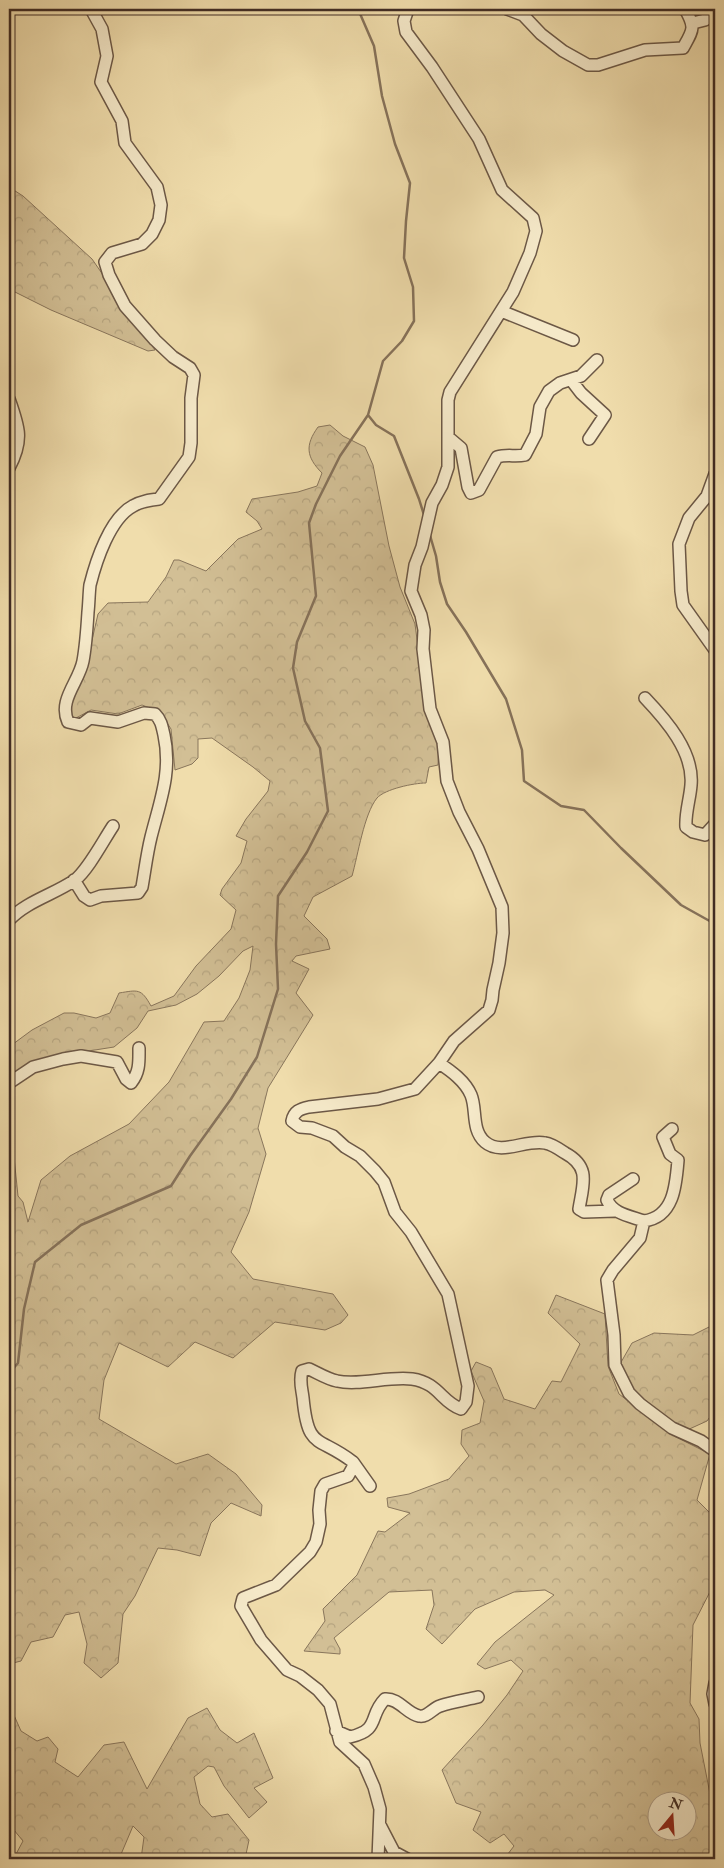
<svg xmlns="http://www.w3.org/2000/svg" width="724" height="1868" viewBox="0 0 724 1868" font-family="'IM FELL Double Pica',serif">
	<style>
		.forest { fill: url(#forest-crowns); stroke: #89765c; fill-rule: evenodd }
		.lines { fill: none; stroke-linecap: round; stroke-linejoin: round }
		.stream { stroke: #86725a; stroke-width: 2.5 }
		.minor-casing { stroke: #6c5846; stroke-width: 14 }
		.minor { stroke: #f5e9c9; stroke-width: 11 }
	</style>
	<defs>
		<pattern id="forest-crowns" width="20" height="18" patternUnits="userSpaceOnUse" patternTransform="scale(1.25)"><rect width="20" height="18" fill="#d2bf95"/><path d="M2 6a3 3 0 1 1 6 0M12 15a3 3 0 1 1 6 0" fill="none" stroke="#b5a480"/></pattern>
	</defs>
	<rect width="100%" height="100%" fill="#f0ddac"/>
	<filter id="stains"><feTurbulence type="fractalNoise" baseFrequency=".004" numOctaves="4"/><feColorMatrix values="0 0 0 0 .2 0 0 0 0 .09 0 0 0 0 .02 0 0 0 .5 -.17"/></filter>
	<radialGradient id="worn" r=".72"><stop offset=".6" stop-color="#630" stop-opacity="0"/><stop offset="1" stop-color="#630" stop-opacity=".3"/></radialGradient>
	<path class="forest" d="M9 187 23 196 92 259 155 350 148 351 51 310 9 289Z
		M330 425 343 436 365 447 373 465 389 546 400 587 415 624 427 717 439 745 438 765 429 767 426 783C414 783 385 789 377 798 364 814 358 855 352 876L313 897 304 916 327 939 330 949 296 956 292 961 309 969 296 993 313 1015 268 1088 258 1128 266 1154 249 1212 231 1252 253 1279 333 1294 348 1315 341 1323 325 1330 275 1322 233 1358 195 1342 168 1367 119 1343 104 1380 99 1419 176 1464 208 1454 236 1474 262 1505 261 1516 231 1503 211 1523 200 1556 177 1550 158 1548 135 1596 123 1614 118 1663 101 1678 84 1663 87 1644 79 1612 65 1615 53 1637 31 1642 21 1661 13 1663 9 1673V1149L14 1157 18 1196 23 1202 28 1222 41 1180 70 1156 129 1124 169 1082 204 1022 224 1021 239 998 250 970 253 946 243 951 219 976 197 994 176 1005 148 1011 137 1028 114 1047 63 1055 9 1081V1047L32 1030 64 1013H74L96 1018 110 1013 119 993C138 990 141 988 151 1006L174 996 196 966 231 929 236 910 220 895 222 889 241 863 247 841 236 836 246 819 268 791 270 781 253 767 212 738 198 739V758L192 764 175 770 171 729 160 712 142 705 118 714 91 710 76 718 70 715 71 702 84 675 98 614 108 603 148 602 166 577 174 560H179L206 571 238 539 262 529 257 521 246 512 252 499 298 492 317 486 322 473C306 457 305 445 318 427Z
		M556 1295 605 1314 608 1366 619 1394 674 1436 710 1454 697 1500 715 1518V1582L693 1625 690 1703 699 1719 700 1743 712 1804 715 1806V1859H504L514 1846 504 1834 490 1843 473 1830 481 1812 456 1803 442 1770 483 1725 507 1695 523 1671 511 1660 485 1669 477 1664 495 1642 554 1595 545 1590 514 1592 475 1609 442 1644 426 1629 434 1605 432 1590 389 1592 334 1638 340 1649V1654L304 1651 325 1621 323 1609 357 1575 378 1531 385 1532 410 1513 388 1507 387 1498 409 1494 449 1479 469 1456 461 1444 462 1430 480 1423 484 1401 471 1371 476 1362 491 1368 504 1399 535 1409 552 1381 561 1382 580 1344 548 1313ZM656 1800H686V1830H656Z
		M715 1324V1410L707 1421 685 1431 631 1389 620 1364 632 1343 654 1333 693 1335Z
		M9 1704 21 1731 37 1741 48 1737 58 1749 55 1762 78 1777 104 1745 124 1742 147 1789 188 1718 207 1708 220 1730 237 1743 254 1733 273 1778 254 1788 267 1802 249 1818 224 1786 214 1767 208 1766 194 1777 200 1804 212 1817 228 1814 249 1840 245 1859H141L144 1837 133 1826 119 1859H17L15 1856 23 1841 9 1824Z"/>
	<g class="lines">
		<path class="stream" d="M358 9 374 46 382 96 395 144 410 183 406 221 404 258 413 287 414 321 402 341 383 361 368 415 376 425 394 436 419 499 424 515
			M429 532 436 556 440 582 447 604 466 632 506 699 522 750 524 781 561 806 584 810 621 848 681 905 715 924
			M9 1373 18 1363 24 1309 35 1262 81 1225 171 1186 190 1156 231 1099 257 1057 278 989 276 944 278 896 307 852 328 811 320 748 305 721 293 668 297 642 316 596 309 523 316 504 340 456 368 415"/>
		<defs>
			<path id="minor" d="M507 9 523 15 541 34 563 51 588 65H598L645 50 683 48C693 30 696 28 685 9
				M693 23 705 20 715 9
				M501 311 573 340
				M571 380 581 393 605 415 589 439
				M9 399C19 427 24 440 9 468
				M448 437 461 448 468 487 471 493 479 490 497 457C507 454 515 457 525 455L536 434 540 407 549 391 560 383 581 376 597 360
				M715 474 707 496 689 518 679 544 681 591 683 605 715 650
				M645 698C666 720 694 752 691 785 690 799 685 813 686 827L693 832 705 835 715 824
				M74 880 84 896 90 900 101 896 138 893 142 887C145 870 147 853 151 837 160 801 172 772 164 735 162 726 161 720 155 714L144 713 118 722 90 718 81 725 68 722C58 700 79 682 83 661 86 645 87 628 88 612 89 603 89 593 90 585 96 561 110 518 133 506 141 501 150 500 159 499L189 457 191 443V398L194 375 190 368 173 357 155 340 125 306 109 275 105 262 112 253 142 244 152 234 159 220 161 205 157 187 125 143 122 121 101 82 107 56 102 29 91 9
				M9 920C27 901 53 895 75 880 88 870 103 841 113 826
				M439 1063C451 1071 465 1081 471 1095 477 1109 471 1130 485 1142 501 1156 526 1139 545 1143 552 1144 559 1149 565 1153 591 1167 583 1184 579 1209L584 1212 615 1211
				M9 1083 33 1067 63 1059 81 1056 117 1062 126 1079 131 1083C140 1072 139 1061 139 1048
				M672 1129 663 1137 670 1154 678 1160C676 1185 674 1217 644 1221L640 1238 613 1270 607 1280 614 1335 615 1365 629 1393 640 1404 672 1428 701 1441 715 1451
				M633 1179 609 1195 607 1200C613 1214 630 1216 644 1221
				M353 1462 370 1486
				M715 1683 713 1694 715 1704
				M336 1731 350 1737C381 1730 368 1716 385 1699 399 1698 407 1714 419 1716 427 1718 433 1708 440 1706 452 1702 465 1700 478 1697
				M380 1825 394 1852 407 1859
				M378 1859 380 1809 374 1787 364 1764 340 1742 330 1704 318 1690 300 1676 287 1670 261 1640 241 1606 243 1598 276 1585 310 1552 316 1542 320 1524 319 1510 321 1491 325 1484 348 1476 353 1467V1462C318 1435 308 1451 303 1398 302 1389 299 1381 302 1371L309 1369C318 1373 327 1379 337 1381 359 1386 388 1376 412 1379 439 1383 441 1402 461 1409L466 1402 468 1386 448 1294 411 1232 395 1212 384 1182 375 1171 360 1156 345 1147 333 1136 312 1128 300 1127 292 1121C294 1111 300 1109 309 1107L378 1099 415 1089 439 1063 454 1041 489 1010 492 1000 493 990 499 963 503 933 502 907 478 849 459 812 447 781 443 742 430 709 423 649 424 630 421 615 411 591 415 565 422 547 432 503 442 485 448 467V400L450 392 513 292 530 253 536 231 533 218 502 190 479 139 432 67 406 32 404 21 408 9"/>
		</defs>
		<use href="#minor" class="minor-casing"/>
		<use href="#minor" class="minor"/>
	</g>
	<rect width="724" height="1868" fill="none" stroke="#f0ddac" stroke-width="30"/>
	<rect x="10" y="10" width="704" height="1848" fill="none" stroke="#402c24" stroke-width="2.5"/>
	<rect x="15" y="15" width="694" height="1838" fill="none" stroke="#402c24"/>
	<g transform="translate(672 1816) rotate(18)"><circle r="24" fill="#f5e9c9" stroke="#ad9d87"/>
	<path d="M0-4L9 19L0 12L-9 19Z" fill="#8f2418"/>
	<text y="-8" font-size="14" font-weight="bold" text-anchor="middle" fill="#402c24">N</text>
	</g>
	<rect width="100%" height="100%" filter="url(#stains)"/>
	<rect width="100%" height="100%" fill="url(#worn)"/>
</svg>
